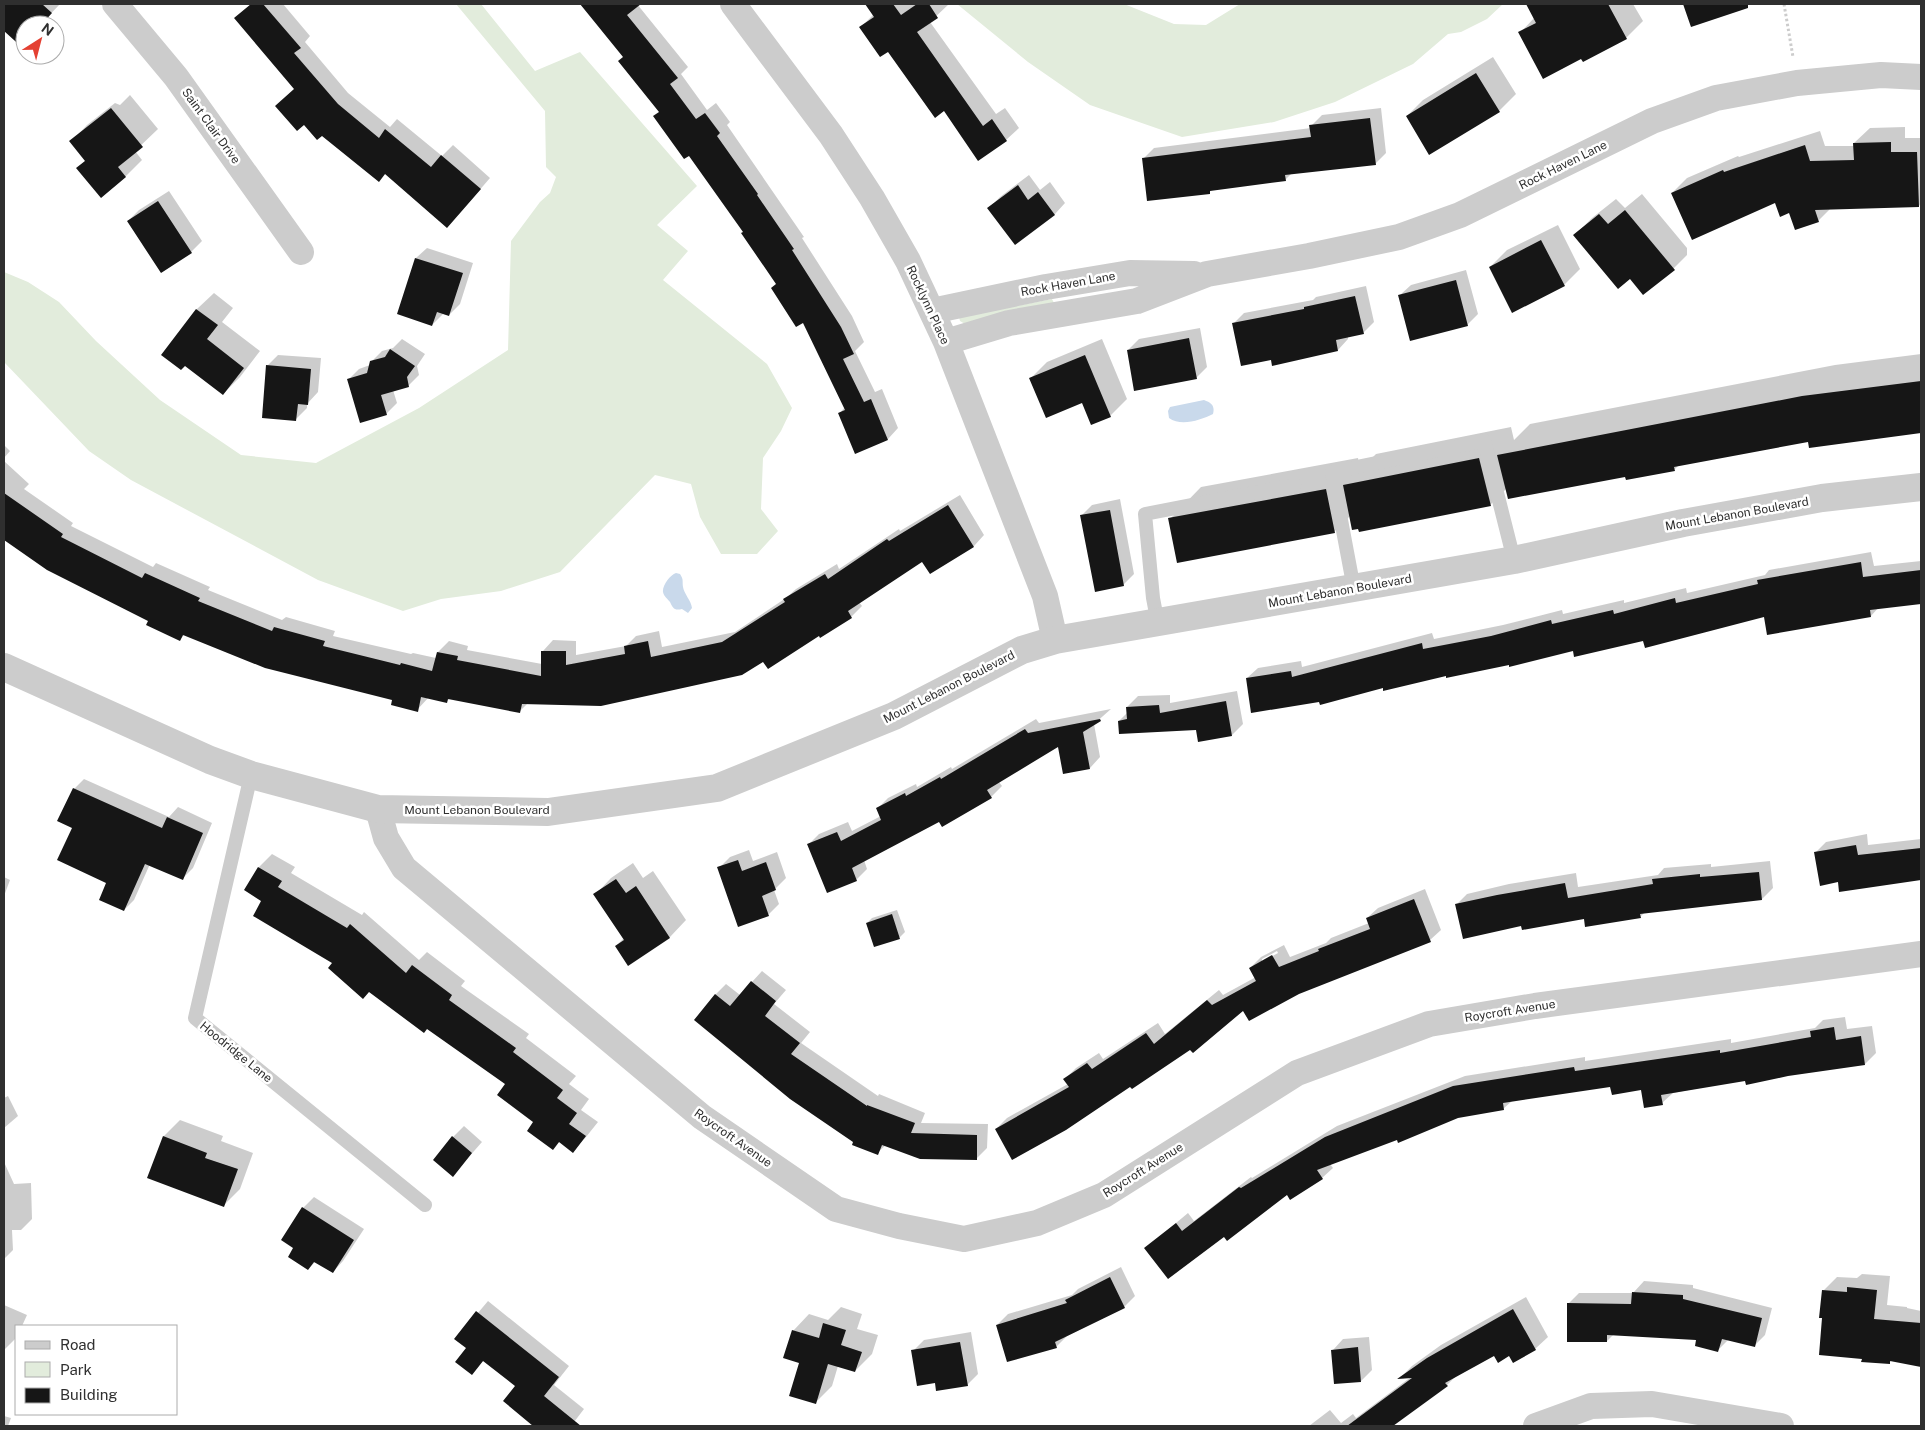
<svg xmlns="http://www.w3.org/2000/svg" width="1925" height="1430" viewBox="0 0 1925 1430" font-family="'Public Sans',sans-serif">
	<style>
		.green { fill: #e2ecdc }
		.water { fill: #c9d9eb }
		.shadow { fill: #0003; fill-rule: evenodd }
		.building { fill: #161616 }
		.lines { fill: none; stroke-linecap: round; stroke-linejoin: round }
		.path { stroke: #ccc; stroke-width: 3; stroke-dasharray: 2.5 2.5; stroke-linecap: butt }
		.service { stroke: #ccc; stroke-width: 14 }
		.minor { stroke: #ccc; stroke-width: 26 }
		.tertiary { stroke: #ccc; stroke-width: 28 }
		.labels { text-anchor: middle; stroke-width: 5; stroke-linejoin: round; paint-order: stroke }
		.street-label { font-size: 12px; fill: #2f2f2f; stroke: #fff }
	</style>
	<rect width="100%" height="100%" fill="#fff"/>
	<path class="green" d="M456 4H481L535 71 580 52 697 186 657 225 688 251 663 280 767 364 792 408 781 431 763 458 761 509 778 531 757 554H721L700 517 691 484 655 475 560 572 501 591 441 599 403 611 318 580 131 480 89 451 4 362V272L28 282 59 302 96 341 160 400 241 455 316 463 419 408 508 350 511 241 540 202 550 193 556 177 546 167 545 111Z
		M957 4H1124L1174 24 1206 25 1240 4H1503L1487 19 1461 32 1448 34 1413 64 1335 102 1274 122 1182 137 1090 105 1028 62Z
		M1052 299 1054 303 965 324 960 321 959 317Z"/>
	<path class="water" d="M1204 400C1212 403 1215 406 1213 414 1201 420 1181 427 1169 418L1168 411 1170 407Z
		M676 573 680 574C684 580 682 581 683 587 684 594 691 600 692 608L688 613 682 609C674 611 673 608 670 602 668 599 664 597 663 592 662 586 670 575 676 573Z"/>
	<path class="shadow" d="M4 4H60L40 25H25V41H17L4 29Z
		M251 4H283L310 36 305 42 348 93 390 127 397 119 442 156 453 145 490 178 458 215 386 173 379 180 295 88 236 18Z
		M582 4H637L688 67 681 74 707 110 716 103 730 122 727 125 804 237 802 238 852 316 864 342 855 351 875 392 882 389 898 428 888 439 856 453 839 414 845 407 803 321 744 232 624 57Z
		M867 4H949L930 22 996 114 1005 108 1019 128 1006 140 978 159 945 110 888 50 861 27 874 14Z
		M1528 4H1633L1643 21 1626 38 1582 57 1520 33 1535 17Z
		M1685 4H1747L1742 9 1691 25Z
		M1493 57 1516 94 1499 111 1407 116 1423 100Z
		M130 95 158 129 135 151 142 160 126 176 101 196 78 168 86 160 71 142 87 125 115 103 120 105Z
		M1381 108 1386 153 1375 164 1292 173 1285 180 1212 190 1209 192 1143 159 1154 148 1311 128V126L1322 115Z
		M1905 127V138H1921V203L1919 206 1831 208 1818 221 1790 212 1776 202 1672 193 1687 178 1738 156 1739 157 1820 131 1825 146H1855L1854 143 1870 128Z
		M1029 175 1040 190 1050 182 1065 203 1055 214 1015 243 989 208 1000 197Z
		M169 191 202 241 191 252 162 272 128 221 139 210Z
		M1642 194 1687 248V255L1670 272 1630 277 1575 235 1592 218 1616 199 1625 208Z
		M1558 225 1580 269 1564 285 1490 267 1507 250Z
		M427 248 473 263 460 304 449 315 443 314 432 325 416 258Z
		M1466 270 1478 314 1467 325 1400 295 1411 285Z
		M1366 286 1374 322 1363 333 1348 336V339L1338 350 1234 323 1244 313 1313 300 1316 297Z
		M214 293 233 308 222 322 260 351 240 377 223 394 185 364 163 354 197 309Z
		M1200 328 1207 367 1196 378 1128 350 1139 339Z
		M402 339 425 354 417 366 419 375 408 386 393 390 397 403 386 414 348 380 359 369 370 365 371 362 382 351 393 348Z
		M1102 339 1127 399 1110 416 1031 378 1047 362Z
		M1921 354V432L1810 446 1809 441 1679 465 1675 469 1506 489 1491 504 1360 531 1350 516 1334 532 1170 519 1201 487 1358 458 1360 470 1376 454 1511 427 1514 440 1530 424 1835 365Z
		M278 355 321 358 318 392 307 404V408L296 419 267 366Z
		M4 445 10 451 4 458Z
		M4 461 29 484 24 489 73 523 71 526 153 567 156 563 210 587 208 590 282 620 286 617 335 631 333 636 411 654 413 653 436 658 438 652 449 641 468 646 467 650 542 664 543 651 553 640 576 641V655L626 646 636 636 659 631 662 647 735 632 786 598 796 589 837 564 839 569 899 529 900 531 960 495 984 535 974 546 930 572 923 560 859 602 862 606 851 617 819 635 763 660 529 702 519 712 450 698 447 701 429 697 417 710 394 699 185 634 180 639 11 536 4 530Z
		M1120 499 1134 574 1123 585 1081 516 1092 505Z
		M1871 552 1874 566 1921 561V603L1879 607 1871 616 1765 615 1644 639 1574 649 1510 663 1320 700 1247 678 1258 668 1301 661 1302 667 1432 633 1434 639 1503 625 1562 610 1563 614 1624 600V603L1686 588 1687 593 1765 575 1769 570Z
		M1237 691 1243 724 1232 735 1197 728 1119 721 1127 713V707L1138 696 1170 695V703Z
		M1111 709 1094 724 1100 757 1090 768 1059 745 999 782 1002 786 991 797 940 820 864 860 867 869 856 880 828 892 808 845 819 834 848 822 852 831 881 816 877 809 888 798 916 784 917 787 951 767 952 769 1036 719 1039 723Z
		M84 779 169 817 178 807 212 823 193 868 183 878 150 864 134 900 124 910 108 882 74 789Z
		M1867 834 1868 845 1921 839V879L1840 890 1839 881 1815 853 1826 842Z
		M749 850 753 861 777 852 786 878 774 890 779 904 769 914 738 925 719 868 730 857Z
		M272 854 295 867 291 873 362 915 364 912 419 960 427 952 465 981 461 986 529 1034 526 1038 576 1076 569 1084 589 1099 581 1110 598 1122 586 1137 573 1151 560 1141 553 1149 507 1084 334 962 263 900 259 867Z
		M1770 861 1773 888 1762 899 1645 912 1640 917 1585 918 1522 924 1456 905 1467 894 1509 884 1576 873 1578 887 1658 875 1664 868 1711 864V867Z
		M633 863 643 878 653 871 686 920 670 937 628 964 616 946 624 938 595 895 611 878Z
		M4 877 10 880 4 896Z
		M1425 889 1441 930 1430 940 1244 1009 1190 1048 1130 1085 996 1129 1007 1118 1068 1084 1065 1079 1076 1068 1099 1053 1103 1059 1158 1023 1165 1034 1219 990 1223 995 1256 977 1250 968 1261 957 1284 945 1290 957 1326 943 1331 938 1369 923 1367 918 1378 908ZM1277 951 1278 953 1262 962V959Z
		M897 910 905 932 900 937 875 946 867 923 872 918Z
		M762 971 786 990 774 1004 810 1032 801 1043 878 1096 879 1094 925 1113 921 1123 988 1124 987 1148 976 1159 886 1145 877 1153 854 1142 715 995 726 984 740 995Z
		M1845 1017 1847 1029 1872 1026 1876 1053 1865 1064 1746 1079 1673 1093 1662 1103 1642 1089 1611 1085 1512 1101 1503 1109 1457 1117 1330 1164 1333 1168 1322 1178 1287 1193 1224 1235 1146 1248 1188 1213 1194 1221 1251 1177 1252 1178 1337 1126 1465 1076 1585 1057V1061L1731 1039V1043L1815 1028 1823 1020Z
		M8 1096 18 1116 4 1128V1098Z
		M180 1120 223 1136 221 1141 253 1153 240 1189 224 1205 149 1178 164 1136Z
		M464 1126 482 1142 453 1175V1137Z
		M4 1162 14 1184 31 1183 32 1219 21 1230H12L13 1250 4 1259Z
		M314 1197 364 1229 343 1261 333 1272 316 1261 308 1269 295 1248 303 1208Z
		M1121 1267 1135 1296 1124 1307 1067 1336 1056 1347 997 1325 1008 1314 1072 1295 1078 1289Z
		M1862 1274 1890 1276 1887 1305 1907 1307V1308L1921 1311V1365L1892 1360 1889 1363 1863 1357 1823 1317V1291L1837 1277 1857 1278Z
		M1644 1281 1693 1285V1288L1772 1308 1765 1335 1754 1346 1729 1339 1718 1350 1698 1339 1614 1334 1607 1341 1568 1304 1579 1293H1633Z
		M1526 1297 1548 1337 1535 1349 1510 1354H1495L1458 1374 1447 1385 1390 1426H1309L1330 1410 1341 1423 1353 1414 1356 1418 1411 1377H1401L1412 1366 1441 1345Z
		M488 1301 569 1366 554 1385 584 1409 571 1426H535L505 1401 517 1386 484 1360 472 1373 468 1348 456 1339Z
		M4 1305 27 1315 22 1326H16V1338L4 1350Z
		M841 1307 862 1314 857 1329 878 1335 872 1354 855 1371 838 1366 832 1386 815 1403 801 1362 793 1331 809 1314 828 1320Z
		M971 1332 978 1374 967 1385 913 1351 924 1340Z
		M1369 1337 1372 1370 1361 1381 1333 1350 1343 1339Z
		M4 1416 11 1418 8 1426H4Z"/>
	<path class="building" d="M4 4H42L52 13 41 25H25V50L4 31Z
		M251 4H263L301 48 294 53 338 104 379 138 385 129 431 167 441 155 481 189 447 228 385 174 379 182 322 136 317 140 304 125 297 131 275 106 294 89 234 18Z
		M580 4H641L627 15 678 78 670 84 696 119 705 113 720 133 717 136 758 194 757 195 794 249 792 250 841 327 854 354 843 359 864 402 871 399 888 440 855 454 838 413 845 410 803 323 796 327 771 288 776 284 741 233 743 232 689 156 684 159 653 116 659 112 618 61 623 57Z
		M865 4H893L901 15 917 4H929L938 18 917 32 983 126 992 119 1007 141 978 161 944 111 935 118 888 52 880 57 859 27 874 17Z
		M1526 4H1608L1627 39 1583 62 1581 59 1543 79 1518 32 1536 23Z
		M1683 4H1748V8L1691 27Z
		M1476 73 1500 112 1429 155 1406 116Z
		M111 108 143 147 118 167 126 177 101 198 76 168 85 161 69 141Z
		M1370 118 1376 165 1285 175 1286 181 1210 191V194L1147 201 1142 158 1311 137 1309 125Z
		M1891 142V152H1917L1919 207 1815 210 1819 222 1795 230 1789 213 1780 217 1775 203 1692 240 1671 193 1723 170 1724 172 1805 145 1810 161 1854 160 1853 143Z
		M1018 185 1028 200 1038 192 1055 215 1015 245 987 208Z
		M158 201 192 253 161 273 127 221Z
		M1625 210 1675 270 1643 295 1630 279 1618 289 1573 235 1599 214 1608 224Z
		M1541 240 1565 286 1512 313 1489 267Z
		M415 258 463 273 449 316 437 312 432 326 397 314Z
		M1456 280 1468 326 1410 341 1398 295Z
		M1355 296 1364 334 1336 340 1338 351 1272 366 1271 360 1241 366 1232 323 1304 309V307Z
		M196 309 218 325 207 339 244 368 223 395 185 366 181 370 161 355Z
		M1189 338 1197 379 1134 391 1127 350Z
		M390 349 415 366 407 377 409 387 381 395 387 415 360 423 347 379 367 373 370 361 385 357Z
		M1085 355 1111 417 1091 425 1082 403 1046 418 1029 378Z
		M266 365 311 369 308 405 298 404 296 421 262 418Z
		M1921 381V433L1809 448 1808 442 1674 467 1675 471 1626 480 1625 477 1508 499 1497 455 1802 396Z
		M1479 458 1491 506 1359 532 1358 529 1352 530 1343 485Z
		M1326 489 1335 533 1177 563 1168 518Z
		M4 493 63 534 61 537 142 578 145 573 200 598 198 601 272 631 274 627 325 641 323 646 400 665 401 663 432 671 437 652 458 656 457 660 541 676V651H566V665L625 654 624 646 648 641 651 657 722 642 785 602 783 599 825 574 828 579 887 539 889 541 948 505 974 547 930 574 922 562 848 611 852 618 820 638 819 636 768 669 763 662 742 675 601 706 522 704 520 713 448 699 447 703 421 697 418 712 391 705 392 700 265 668 183 635 180 641 146 625 148 621 47 570 4 540Z
		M1110 510 1124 586 1095 592 1080 515Z
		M1861 562 1863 577 1921 570V604L1870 610 1871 617 1767 635 1764 617 1645 648 1643 641 1574 657 1573 651 1509 667V665L1446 678V676L1383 691V688L1320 705 1319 702 1251 713 1246 678 1291 671 1292 677 1422 643 1423 649 1491 636 1551 620 1552 624 1613 610 1614 614 1675 598 1676 603 1758 584 1757 580Z
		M1226 701 1232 736 1198 742 1196 730 1119 734 1118 721 1127 719 1126 707 1159 705 1160 713Z
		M1100 719 1101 721 1083 732 1090 769 1063 774 1058 747 987 790 992 798 942 827 939 822 852 868 857 881 827 893 807 844 837 832 841 841 881 820 876 808 905 793 906 796 940 777 941 779 1025 729 1028 733Z
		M73 788 162 828 167 817 203 833 183 880 145 864 124 911 99 900 106 883 57 860 72 828 57 821Z
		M1856 845 1858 855 1921 848V880L1839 892 1838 882 1820 886 1814 852Z
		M738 860 742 871 766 862 776 890 762 896 769 916 738 927 717 867Z
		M258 867 282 881 278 887 347 928 350 924 406 973 412 965 452 995 449 1000 516 1048 513 1052 563 1090 557 1098 577 1113 569 1124 586 1136 573 1153 559 1142 553 1150 527 1131 533 1122 497 1095 505 1084 427 1029 424 1033 369 992 363 999 328 968 332 963 253 916 261 901 244 890Z
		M1759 872 1762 900 1640 914 1641 918 1585 927 1584 919 1522 930 1521 926 1463 939 1455 904 1497 895 1565 883 1568 898 1653 884 1652 879 1700 874V877Z
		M616 879 626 893 636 886 670 938 628 966 615 946 624 940 593 894Z
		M1414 899 1431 942 1299 994 1249 1021 1243 1011 1193 1053 1190 1050 1132 1089 1130 1087 1066 1130 1012 1160 995 1129 1069 1087 1063 1079 1087 1063 1092 1069 1146 1033 1154 1044 1207 1000 1212 1005 1256 981 1249 968 1272 955 1279 967 1319 951 1318 949 1370 929 1366 918Z
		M892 914 900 939 874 947 866 923Z
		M751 981 776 1001 765 1016 800 1043 791 1054 867 1106V1105L915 1123 911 1133 977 1135V1160L920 1159 882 1145 878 1155 852 1145 853 1142 790 1099 694 1020 715 994 730 1006Z
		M1834 1027 1836 1040 1861 1036 1865 1065 1788 1076 1746 1085 1745 1081 1661 1095 1663 1105 1644 1108 1641 1090 1612 1095 1610 1087 1503 1103 1504 1110 1458 1118 1398 1143 1397 1140 1317 1170 1323 1179 1290 1200 1287 1195 1227 1241 1224 1237 1168 1279 1144 1248 1176 1223 1182 1231 1239 1187 1241 1188 1325 1137 1453 1086 1574 1067 1575 1071 1720 1050V1053L1811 1037 1810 1031Z
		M163 1136 207 1153 205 1158 238 1169 224 1207 147 1178Z
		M452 1136 472 1153 453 1177 433 1160Z
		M302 1207 354 1240 333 1273 314 1262 308 1270 288 1257 293 1248 281 1240Z
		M1110 1277 1125 1308 1055 1342 1057 1348 1007 1362 996 1325 1067 1303 1065 1300Z
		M1847 1287 1877 1290 1874 1319 1921 1323V1367L1890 1361V1364L1861 1362 1862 1359 1819 1355 1822 1318H1819L1822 1290 1847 1292Z
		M1632 1292 1683 1295V1299L1762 1318 1755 1347 1722 1339 1718 1352 1695 1346 1696 1340 1607 1335V1342H1567V1303L1631 1304Z
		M1513 1309 1536 1350 1513 1363 1509 1356 1498 1363 1494 1356 1445 1383 1448 1386 1393 1426H1347L1412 1378 1397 1379 1427 1358Z
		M476 1311 559 1377 544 1396 581 1426H533L503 1401 515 1386 483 1361 472 1375 455 1362 466 1348 454 1339Z
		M823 1323 846 1330 841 1345 862 1352 855 1372 828 1364 816 1404 789 1396 799 1363 783 1358 792 1330 819 1338Z
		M960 1342 968 1386 936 1391 935 1383 917 1386 911 1350Z
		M1358 1347 1361 1382 1334 1384 1331 1350Z"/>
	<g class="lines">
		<path class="path" d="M1784 4 1793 57"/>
		<path class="service" d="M1354 589 1332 472 1484 441 1514 560
			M1158 624 1153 598 1145 514 1295 485
			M251 775 195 1018 425 1205"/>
		<path class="minor" d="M115 4 176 77 301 252
			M733 4 831 135 872 198 908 261 946 342 1045 596 1055 640
			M932 311 1046 287 1130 273 1194 274
			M946 342 1009 323 1137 301 1207 274 1309 256 1399 237 1460 215 1652 121 1716 98 1797 83 1881 75 1921 77
			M378 809 386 838 404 868 702 1117 836 1209 899 1226 964 1239 1037 1223 1104 1195 1297 1073 1429 1024 1535 1006 1921 954
			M1536 1426 1591 1406 1652 1404 1781 1426"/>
		<path class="tertiary" d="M4 667 210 760 251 775 378 809 548 812 717 788 894 716 1022 650 1055 640 1514 560 1683 523 1822 498 1921 487"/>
	</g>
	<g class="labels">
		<g class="street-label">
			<text transform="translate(211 126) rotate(54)" y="4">Saint Clair Drive</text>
			<text transform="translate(1563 165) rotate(-26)" y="4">Rock Haven Lane</text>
			<text transform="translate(1068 284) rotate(-10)" y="4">Rock Haven Lane</text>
			<text transform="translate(928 305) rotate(65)" y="4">Rocklynn Place</text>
			<text transform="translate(1737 514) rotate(-10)" y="4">Mount Lebanon Boulevard</text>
			<text transform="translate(1340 591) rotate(-10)" y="4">Mount Lebanon Boulevard</text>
			<text transform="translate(949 687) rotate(-27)" y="4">Mount Lebanon Boulevard</text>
			<text x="477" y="814">Mount Lebanon Boulevard</text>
			<text transform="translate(1510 1011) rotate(-9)" y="4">Roycroft Avenue</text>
			<text transform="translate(236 1052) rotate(39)" y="4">Hoodridge Lane</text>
			<text transform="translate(733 1138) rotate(35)" y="4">Roycroft Avenue</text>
			<text transform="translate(1143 1170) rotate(-32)" y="4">Roycroft Avenue</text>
		</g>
	</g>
	<rect width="1925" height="1430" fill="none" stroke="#2f2f2f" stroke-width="10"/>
	<rect x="15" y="1325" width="162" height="90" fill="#ffffff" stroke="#acacac"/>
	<rect x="25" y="1341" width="25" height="8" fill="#cccccc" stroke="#acacac"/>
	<text x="60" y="1350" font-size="15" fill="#2f2f2f">Road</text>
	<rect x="25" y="1362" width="25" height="15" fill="#e2ecdc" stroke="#acacac"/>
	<text x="60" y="1375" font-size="15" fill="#2f2f2f">Park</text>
	<rect x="25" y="1388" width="25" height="15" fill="#161616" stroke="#acacac"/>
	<text x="60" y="1400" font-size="15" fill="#2f2f2f">Building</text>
	<g transform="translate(40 40) rotate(36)"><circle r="24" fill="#ffffff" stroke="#acacac"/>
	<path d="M0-4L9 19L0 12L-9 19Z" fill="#e44032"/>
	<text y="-8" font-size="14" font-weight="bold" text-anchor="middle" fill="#2f2f2f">N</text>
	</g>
</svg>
